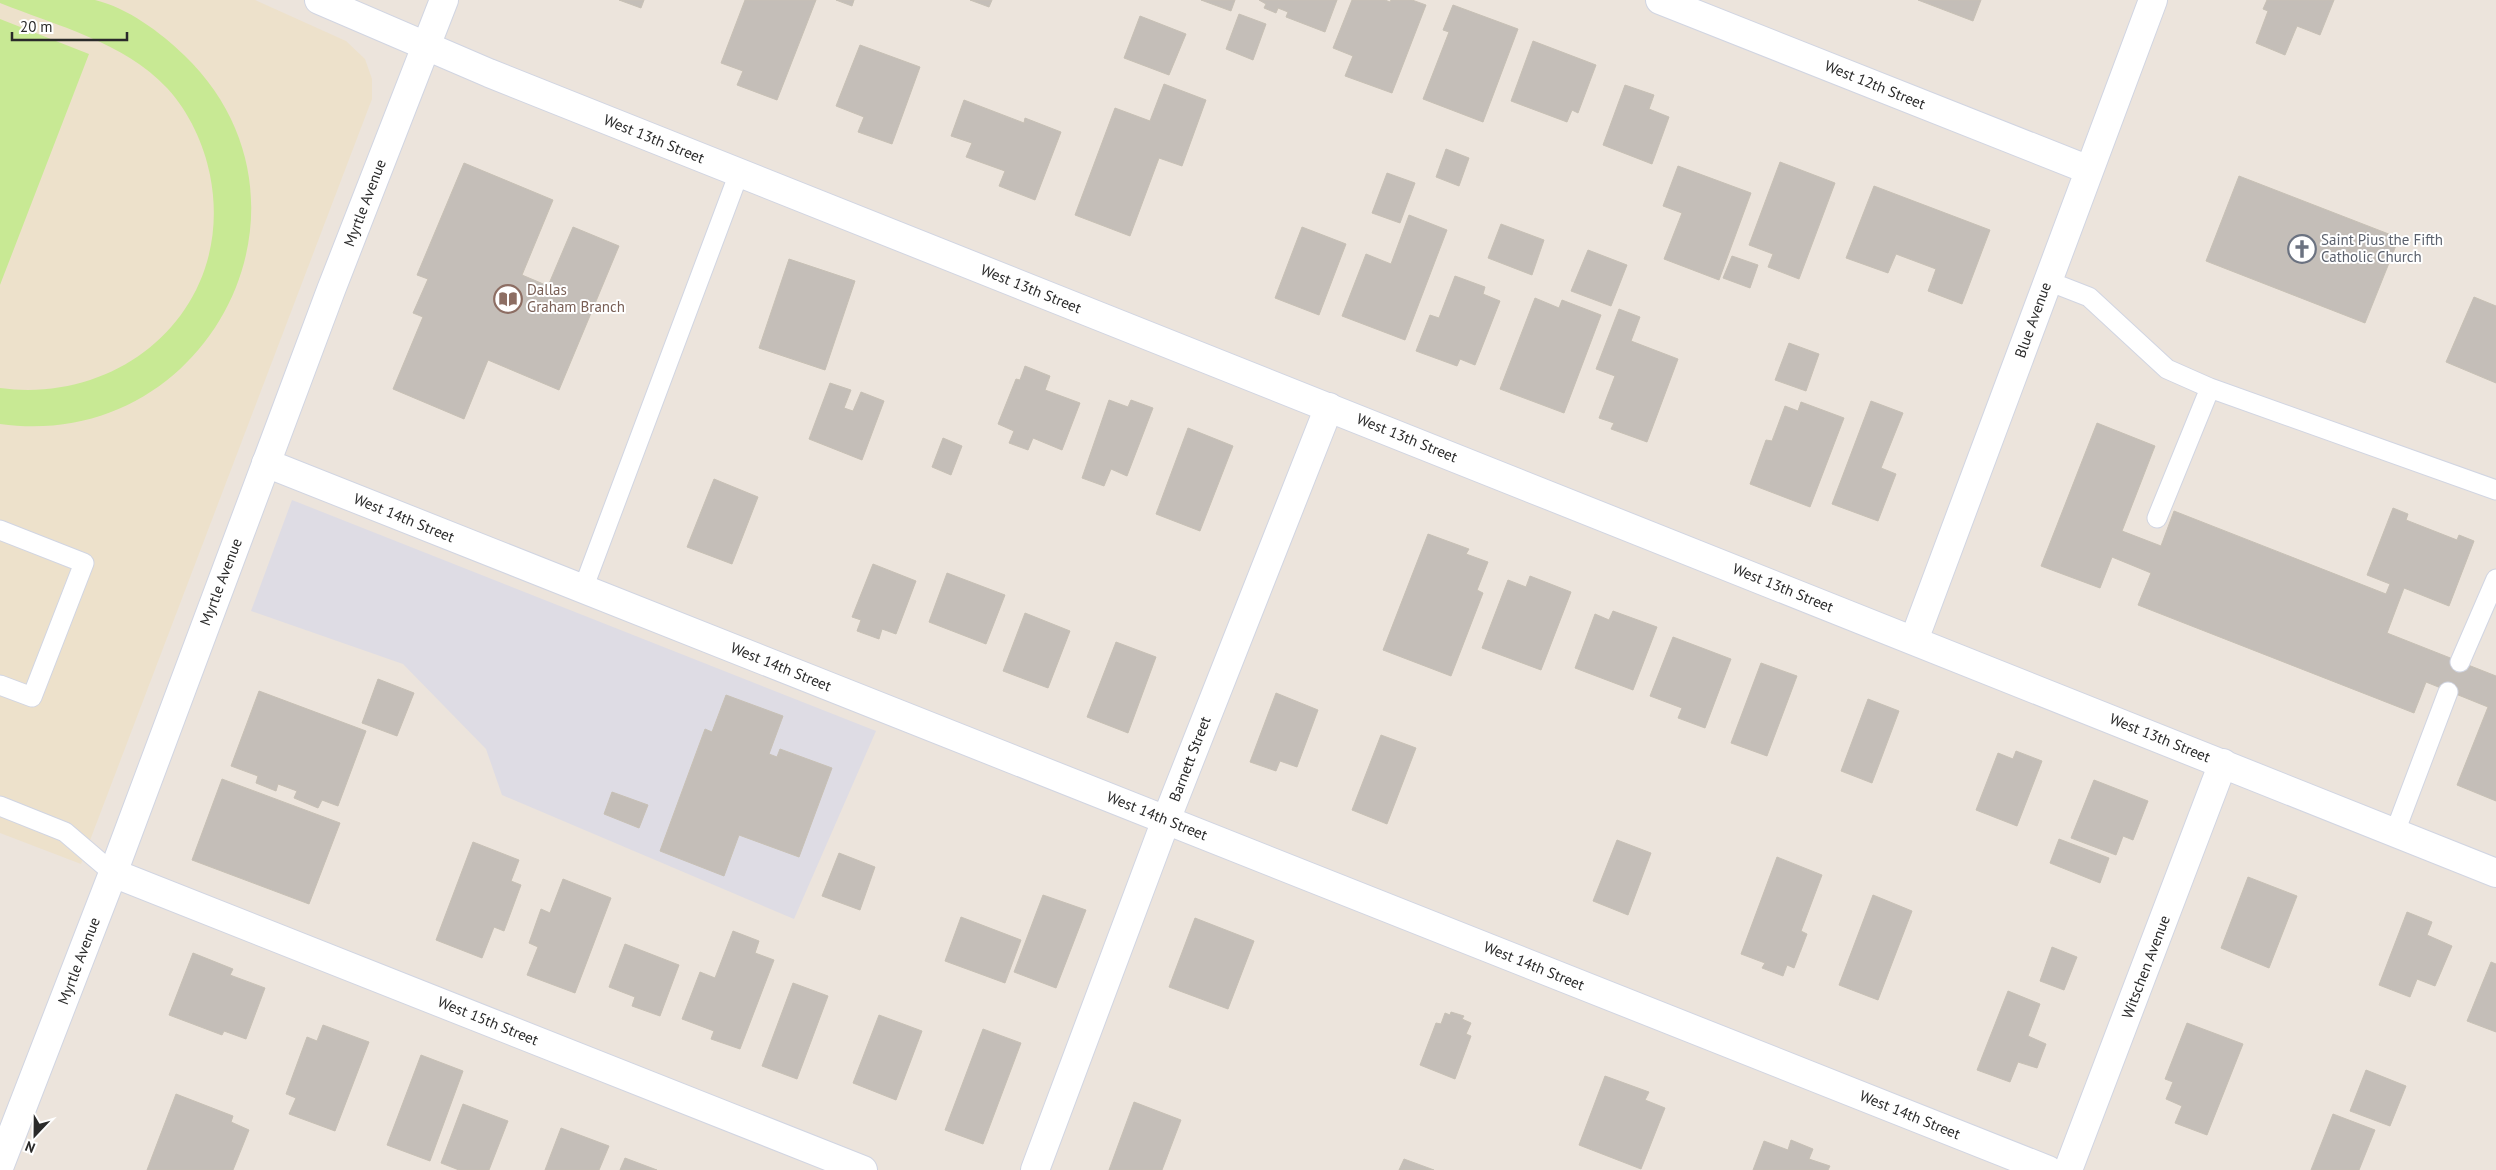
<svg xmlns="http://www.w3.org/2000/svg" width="2496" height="1170" viewBox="0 0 2496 1170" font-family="'PT Sans',sans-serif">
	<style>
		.industrial { fill: #dedce4 }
		.education { fill: #ede1cb }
		.pitch { fill: #c8e994 }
		.building { fill: #c4beb8; stroke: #c7c0b5 }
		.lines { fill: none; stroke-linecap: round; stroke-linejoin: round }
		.service-casing { stroke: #d1d5e2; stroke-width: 21 }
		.minor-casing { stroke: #d1d5e2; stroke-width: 30 }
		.tertiary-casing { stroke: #d1d5e2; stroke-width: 30 }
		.secondary-casing { stroke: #d1d5e2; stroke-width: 30 }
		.service { stroke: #fff; stroke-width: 19 }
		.minor { stroke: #fff; stroke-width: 28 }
		.tertiary { stroke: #fff; stroke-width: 28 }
		.secondary { stroke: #fff; stroke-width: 28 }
		.labels { text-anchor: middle; stroke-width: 4; stroke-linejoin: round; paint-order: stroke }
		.street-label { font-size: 15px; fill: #2a2a2a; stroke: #fff }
		.worship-label { font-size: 15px; fill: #5b616d; stroke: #fff; text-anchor: start }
		.education-label { font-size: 15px; fill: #785e54; stroke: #fff; text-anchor: start }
	</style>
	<rect width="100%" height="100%" fill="#ece4dc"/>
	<path class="industrial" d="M292 500 876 731 794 919 502 795 486 749 403 664 251 611Z"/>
	<path class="education" d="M0 0H255L346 41 365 59 372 79V99L81 864 0 833Z"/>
	<path class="pitch" d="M0 0C23 0 45 0 68 0 76 0 87 0 95 0 128 8 160 32 184 55 337 202 209 453 0 424V388C126 405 236 305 210 175 204 144 189 112 167 88 124 42 57 26 0 3Z
		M0 19 89 54 0 285Z"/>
	<path class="building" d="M619 0H644L641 8Z
		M745 0H816L777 100 737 85 743 71 721 63Z
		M836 0H854L852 6Z
		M970 0H992L989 7Z
		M1201 0H1235L1231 11Z
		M1259 0H1337L1325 32 1286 17 1288 12 1278 8 1276 13 1264 8 1266 4Z
		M1352 0H1385L1390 2 1391 0H1412L1426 5 1392 93 1345 76 1353 56 1333 48Z
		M1918 0H1981L1973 21Z
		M2267 0H2334L2320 35 2297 26 2285 55 2256 43 2268 11 2263 9Z
		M1453 5 1518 29 1483 122 1423 99 1449 32 1443 30Z
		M1239 14 1266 24 1253 60 1226 49Z
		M1140 16 1186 34 1169 75 1124 58Z
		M1533 41 1596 65 1578 113 1572 110 1567 122 1511 101Z
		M860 45 920 67 892 144 858 132 864 117 836 106Z
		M1164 84 1206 100 1182 166 1159 158 1130 236 1075 215 1115 108 1150 121Z
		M1625 85 1654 95 1649 109 1669 117 1652 164 1603 145Z
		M964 100 1024 123 1025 118 1061 132 1035 200 999 186 1005 171 966 157 972 143 951 136Z
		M1446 149 1469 158 1459 186 1436 177Z
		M1780 162 1835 183 1799 279 1768 267 1773 254 1749 245Z
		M464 163 553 200 522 275 548 286 573 227 619 246 559 390 488 360 464 419 393 389 423 317 413 313 428 279 417 275Z
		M1678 166 1751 193 1719 280 1664 259 1682 213 1663 206Z
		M1387 173 1415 183 1400 223 1372 213Z
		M2239 176 2399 238 2365 323 2206 261Z
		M1874 186 1990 230 1962 304 1928 291 1936 269 1896 254 1888 273 1846 258Z
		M1409 215 1447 230 1405 340 1342 316 1366 254 1391 264Z
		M1501 224 1544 240 1532 275 1488 258Z
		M1302 227 1346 244 1319 315 1275 298Z
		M1588 250 1627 265 1611 306 1571 291Z
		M1732 256 1758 265 1750 288 1723 278Z
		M789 259 855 281 825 370 759 348Z
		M1455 276 1485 287 1483 294 1500 301 1475 365 1460 359 1457 366 1416 351 1430 315 1439 318Z
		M2474 297 2496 306V383L2446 362Z
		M1535 298 1559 308 1562 300 1601 315 1564 413 1500 389Z
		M1619 309 1640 317 1631 341 1678 359 1647 442 1611 429 1614 423 1599 418 1615 376 1596 369Z
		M1789 343 1819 354 1806 391 1775 380Z
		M1025 366 1050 376 1045 390 1080 403 1062 450 1033 438 1028 450 1009 443 1014 431 998 424 1016 379 1020 380Z
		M830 383 851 390 844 408 853 411 861 392 884 401 862 460 809 439Z
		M1109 400 1128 407 1131 400 1153 408 1127 476 1111 469 1104 486 1082 478Z
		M1871 401 1903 413 1881 468 1896 474 1878 521 1832 504Z
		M1801 402 1844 418 1810 507 1750 484 1766 440 1772 441 1785 406 1798 411Z
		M2097 423 2155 446 2122 531 2161 546 2174 511 2386 594 2390 584 2367 575 2393 508 2408 514 2406 520 2457 540 2459 535 2474 541 2449 606 2404 588 2387 633 2496 676V801L2457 785 2488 707 2426 682 2414 713 2138 605 2151 573 2112 557 2100 588 2041 566Z
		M1188 428 1233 446 1200 531 1156 514Z
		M943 438 962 446 951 475 932 467Z
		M714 479 758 497 732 564 687 547Z
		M1428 534 1469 549 1466 554 1488 562 1477 590 1483 593 1451 676 1383 650Z
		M873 564 916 581 896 634 882 629 879 639 857 631 861 620 852 617Z
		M947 573 1005 595 986 644 929 622Z
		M1530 576 1571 592 1541 670 1482 648 1508 580 1526 587Z
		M1613 611 1657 627 1633 690 1575 668 1595 614 1609 620Z
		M1025 613 1070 631 1048 688 1003 671Z
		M1673 637 1731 659 1705 728 1678 718 1682 708 1650 696Z
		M1116 642 1156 657 1128 733 1087 717Z
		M1761 663 1797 676 1767 756 1731 743Z
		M378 679 414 693 397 736 362 723Z
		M259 691 366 731 338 806 322 800 318 808 294 798 297 791 278 784 276 791 256 783 258 776 231 766Z
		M1276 693 1318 710 1297 767 1280 761 1276 771 1250 762Z
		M726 695 783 716 769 754 777 757 780 749 832 768 799 857 739 835 724 876 660 851 705 729 712 732Z
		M1868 699 1899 711 1872 783 1841 771Z
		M1381 735 1416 748 1387 824 1352 810Z
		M2016 751 2042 761 2017 826 1976 810 1998 753 2013 759Z
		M222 779 340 823 309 904 192 860Z
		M2094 780 2148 801 2133 840 2123 836 2116 855 2071 838Z
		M612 792 648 805 639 828 604 814Z
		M2059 839 2109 858 2100 883 2050 863Z
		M1617 840 1651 853 1628 915 1593 901Z
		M473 842 519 860 511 881 521 885 504 931 494 927 482 958 436 940Z
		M839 853 875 867 860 910 822 896Z
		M1777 857 1822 875 1801 931 1807 934 1794 968 1787 965 1783 976 1762 968 1765 963 1741 954Z
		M2248 877 2297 896 2269 968 2221 948Z
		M563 879 611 898 575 993 527 975 538 947 529 943 541 909 550 913Z
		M1043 895 1086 910 1056 988 1014 972Z
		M1873 895 1912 911 1878 1000 1839 985Z
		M2407 912 2432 922 2427 935 2452 946 2435 986 2417 979 2410 997 2379 985Z
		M961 917 1021 940 1005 983 945 961Z
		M1195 918 1254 941 1228 1009 1169 987Z
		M733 931 759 941 755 953 774 960 740 1049 711 1039 714 1031 682 1019 700 972 715 978Z
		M625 944 679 965 660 1016 632 1006 635 997 609 987Z
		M2052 947 2077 957 2064 990 2040 981Z
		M193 953 233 969 230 975 265 988 246 1039 224 1031 222 1035 169 1015Z
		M2491 962 2496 964V1032L2467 1021Z
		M793 983 828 996 797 1079 762 1066Z
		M2008 991 2040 1004 2028 1036 2046 1044 2037 1068 2018 1062 2010 1082 1977 1070Z
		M1451 1012 1464 1016 1462 1019 1471 1023 1466 1034 1471 1036 1455 1079 1420 1065 1436 1023 1441 1024 1445 1013 1450 1015Z
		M879 1015 922 1031 896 1100 853 1083Z
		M2187 1023 2243 1044 2207 1135 2175 1123 2182 1106 2166 1099 2173 1082 2165 1079Z
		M323 1025 369 1042 335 1131 289 1114 296 1098 286 1094 307 1037 317 1041Z
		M983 1029 1021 1043 983 1144 945 1130Z
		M421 1055 463 1071 430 1161 387 1145Z
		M2366 1070 2406 1086 2390 1126 2350 1111Z
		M1605 1076 1649 1092 1645 1100 1665 1108 1641 1169 1579 1145Z
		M176 1094 233 1116 231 1122 249 1130 233 1170H147Z
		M1134 1102 1181 1120 1162 1170H1109Z
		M463 1104 508 1121 489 1170H459L441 1163Z
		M2333 1114 2375 1130 2359 1170H2311Z
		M561 1128 609 1146 599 1170H545Z
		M1791 1140 1813 1149 1809 1159 1830 1166 1828 1170H1753L1764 1141 1788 1150Z
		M625 1158 657 1170H620Z
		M1404 1159 1434 1170H1399Z"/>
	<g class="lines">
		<defs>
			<path id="service" d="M2048 281 2089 297 2167 369 2210 388 2496 490
				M2157 518 2210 388
				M0 530 84 563 32 697 0 685
				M583 589 739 173
				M2460 662 2496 579
				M0 806 65 832 113 873
				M2395 832 2448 692"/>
			<path id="minor" d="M1660 0 2089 170
				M266 463 2048 1170
				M1914 640 2153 0
				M113 873 863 1170
				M1035 1170 1166 820 1329 407
				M2068 1170 2223 763"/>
			<path id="tertiary" d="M319 0 489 73 2496 873"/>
			<path id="secondary" d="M0 1165 113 873 331 290 444 0"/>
		</defs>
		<use href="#service" class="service-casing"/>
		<use href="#minor" class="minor-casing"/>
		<use href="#tertiary" class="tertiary-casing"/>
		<use href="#secondary" class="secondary-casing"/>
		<use href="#service" class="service"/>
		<use href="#minor" class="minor"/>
		<use href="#tertiary" class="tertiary"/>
		<use href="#secondary" class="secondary"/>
	</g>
	<defs>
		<symbol id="church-ring" viewBox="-11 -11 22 22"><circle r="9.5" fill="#fff" stroke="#6b7280" stroke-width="1.5"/><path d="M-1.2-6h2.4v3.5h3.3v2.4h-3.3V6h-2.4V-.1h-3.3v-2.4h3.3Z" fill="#6b7280"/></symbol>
		<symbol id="library-ring" viewBox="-11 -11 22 22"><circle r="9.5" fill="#fff" stroke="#8d6e63" stroke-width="1.5"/><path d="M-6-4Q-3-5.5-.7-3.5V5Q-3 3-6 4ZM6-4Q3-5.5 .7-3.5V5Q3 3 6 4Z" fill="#8d6e63"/></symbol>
	</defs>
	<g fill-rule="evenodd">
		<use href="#church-ring" x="2286" y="233" width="32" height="32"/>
		<use href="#library-ring" x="492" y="283" width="32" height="32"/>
	</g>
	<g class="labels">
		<g class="street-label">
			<text transform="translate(1875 85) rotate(22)" y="5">West 12th Street</text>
			<text transform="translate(654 139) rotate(22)" y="5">West 13th Street</text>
			<text transform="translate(365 203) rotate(-69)" y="5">Myrtle Avenue</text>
			<text transform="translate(1031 289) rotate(22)" y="5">West 13th Street</text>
			<text transform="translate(2033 320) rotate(-70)" y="5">Blue Avenue</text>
			<text transform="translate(1407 438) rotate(22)" y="5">West 13th Street</text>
			<text transform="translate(404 518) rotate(22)" y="5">West 14th Street</text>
			<text transform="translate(221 582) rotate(-69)" y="5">Myrtle Avenue</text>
			<text transform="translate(1783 588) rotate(22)" y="5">West 13th Street</text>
			<text transform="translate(781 667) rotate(22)" y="5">West 14th Street</text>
			<text transform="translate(2160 738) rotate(22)" y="5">West 13th Street</text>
			<text transform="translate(1190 759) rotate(-69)" y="5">Barnett Street</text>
			<text transform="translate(1157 816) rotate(22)" y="5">West 14th Street</text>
			<text transform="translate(79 961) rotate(-69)" y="5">Myrtle Avenue</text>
			<text transform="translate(1534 966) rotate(22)" y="5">West 14th Street</text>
			<text transform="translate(2146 967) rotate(-69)" y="5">Witschen Avenue</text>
			<text transform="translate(488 1021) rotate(22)" y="5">West 15th Street</text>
			<text transform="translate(1910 1115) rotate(22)" y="5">West 14th Street</text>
		</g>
		<g class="worship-label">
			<text x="2321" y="245">Saint Pius the Fifth<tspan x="2321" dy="17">Catholic Church</tspan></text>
		</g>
		<g class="education-label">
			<text x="527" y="295">Dallas<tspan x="527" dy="17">Graham Branch</tspan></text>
		</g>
	</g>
	<g transform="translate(35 1135) rotate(202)" stroke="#ffffff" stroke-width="4" paint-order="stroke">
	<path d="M0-4L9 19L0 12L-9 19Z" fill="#2a2a2a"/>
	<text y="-8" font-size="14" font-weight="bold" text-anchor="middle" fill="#2a2a2a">N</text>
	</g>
	<path d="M12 32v8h115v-8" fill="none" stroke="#2a2a2a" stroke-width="2.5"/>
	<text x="20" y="32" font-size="15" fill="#2a2a2a" stroke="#ffffff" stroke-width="4" paint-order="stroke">20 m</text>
</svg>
